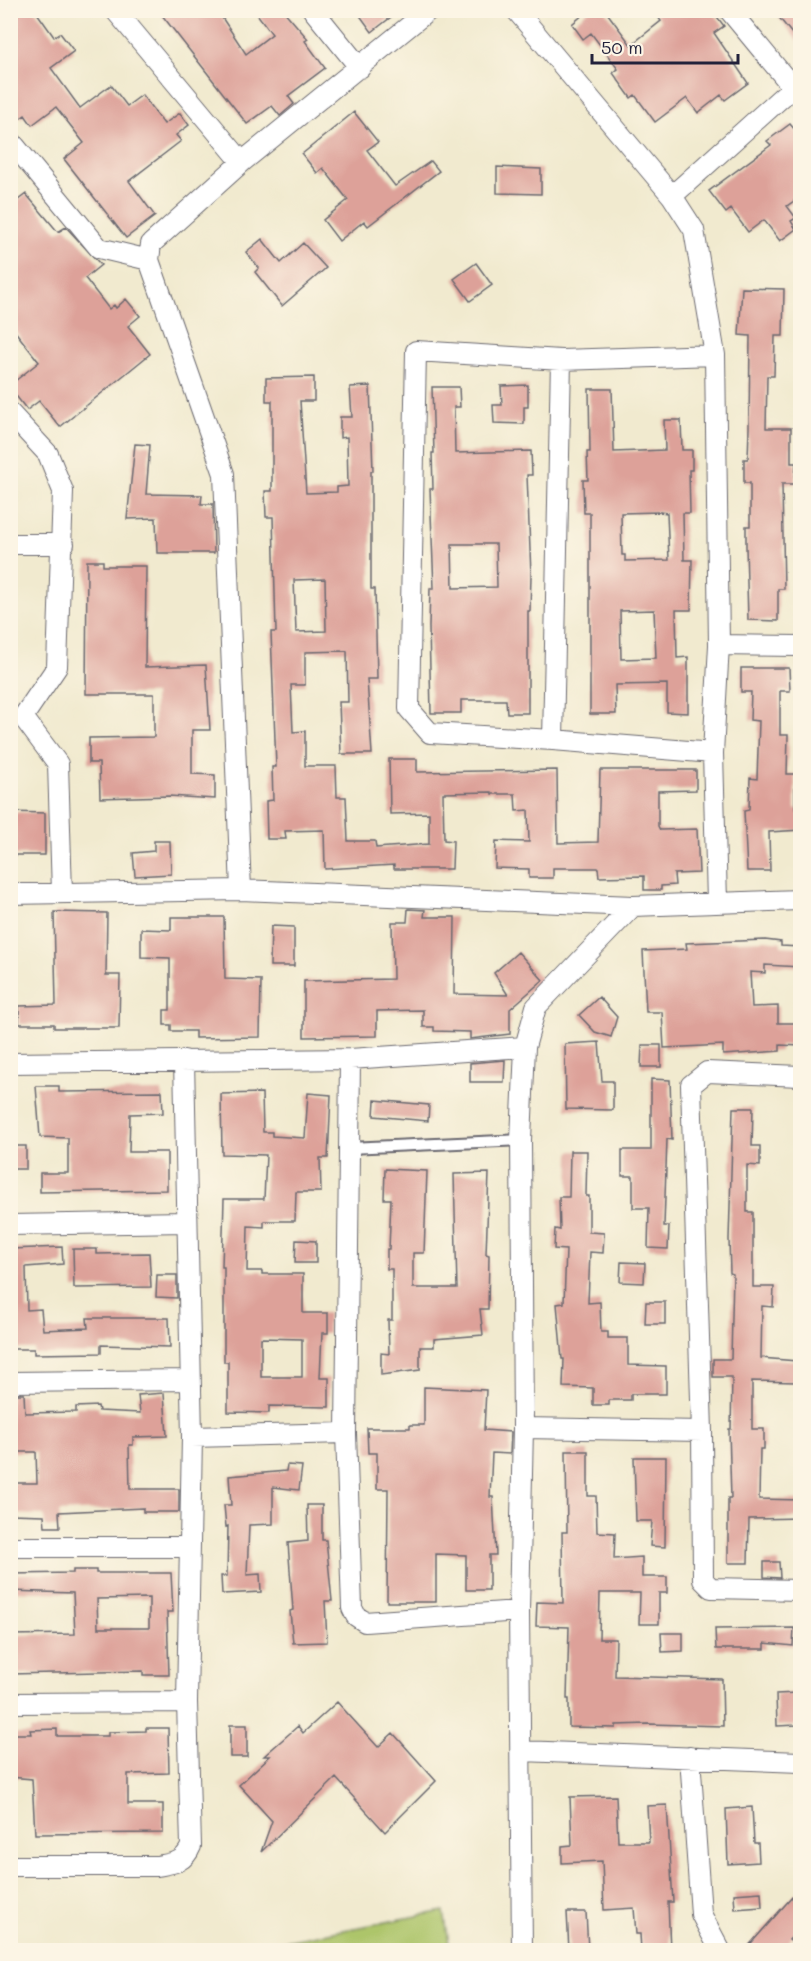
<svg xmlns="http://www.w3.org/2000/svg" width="811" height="1961" viewBox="0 0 811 1961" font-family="Mali,sans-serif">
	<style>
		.green { fill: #adc56a; stroke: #687452; stroke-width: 1.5 }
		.building { fill: #dda199; fill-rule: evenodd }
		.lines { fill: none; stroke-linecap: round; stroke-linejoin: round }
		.lane-casing { stroke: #6a686f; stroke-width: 14 }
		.street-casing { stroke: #6a686f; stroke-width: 22 }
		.lane { stroke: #fff; stroke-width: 10 }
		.street { stroke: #fff; stroke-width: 20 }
	</style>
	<rect width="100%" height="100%" fill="#fcf5e5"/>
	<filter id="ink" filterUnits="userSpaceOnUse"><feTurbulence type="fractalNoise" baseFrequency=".0167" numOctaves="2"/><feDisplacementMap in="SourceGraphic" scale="12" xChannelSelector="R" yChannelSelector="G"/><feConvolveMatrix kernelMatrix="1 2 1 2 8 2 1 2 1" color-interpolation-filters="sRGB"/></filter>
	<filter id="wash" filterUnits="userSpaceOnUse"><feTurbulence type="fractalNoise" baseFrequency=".008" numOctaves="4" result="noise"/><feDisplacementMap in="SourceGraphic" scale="24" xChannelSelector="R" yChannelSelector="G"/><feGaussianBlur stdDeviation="1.35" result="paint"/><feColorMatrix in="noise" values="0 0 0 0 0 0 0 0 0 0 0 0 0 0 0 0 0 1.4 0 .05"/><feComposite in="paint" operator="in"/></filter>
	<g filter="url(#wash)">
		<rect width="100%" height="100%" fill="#f1eacf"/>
		<path class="green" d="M444 1911 450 1950H250L249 1948Z"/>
		<g id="blocks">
			<path class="building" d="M10 10H35L54 37 60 33 74 51 51 68 80 108 111 85 127 106 142 95 164 124 180 113 189 125 176 135 181 141 129 181 155 216 126 238 64 159 84 143 56 107 32 125 25 115 21 118 10 103Z
				M158 10H217L246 54 272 34 254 10H283L308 39 305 41 325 68 288 96 294 104 280 116 272 106 247 124Z
				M356 10H400L372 32Z
				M589 10H605L631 45 661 21 653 10H712L724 26 714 33 748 83 725 100 721 95 698 113 687 98 655 122 635 95 631 98 613 73 618 69 591 33 583 39 572 24Z
				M773 10H801V45Z
				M354 112 378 142 367 150 395 186 431 161 439 171 368 226 364 221 339 241 323 220 348 200 323 168 317 173 302 154Z
				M790 124 801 137V196L787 206 796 218 791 221 796 229 780 241 764 220 748 232 731 209 726 213 709 191 771 145 767 141Z
				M497 167 541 169V194L497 193Z
				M26 194 58 232 66 227 101 265 85 278 109 309 114 305 116 308 126 299 140 316 128 326 150 354 60 427 39 401 27 410 10 388V385L39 362 10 325V206Z
				M262 239 281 263 303 243 326 268 282 306 255 272 259 268 246 252Z
				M476 263 492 285 470 301 454 279Z
				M742 288 784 289 783 336H775L774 376H767L766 428H791V463H796L795 484H782L784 589H778V621L748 620 746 546V526H750V483H744V459H748L749 428 750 336 739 335Z
				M314 377V401H300L306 493 337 492V487L348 486 347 437 340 438V417H352L350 387 370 386 373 471H371V589H375L377 679H367L372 754H341L339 702H348L347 651 305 652V685H291L293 732 305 731V766H336L337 797H346L348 841H375L376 848 429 844V813L390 814 389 759H417V772L557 770 558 843 598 842 600 770H696V790L658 791V826L660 830 697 829 699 873 674 874 675 885 661 886V890H644V876L599 877 598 868H553V878H529V869L495 868 496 841 529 842 528 810 516 811 515 794H492V792L443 793 444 840 453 841 452 869H394V865L325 869 324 830 285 831 286 839H267L266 801 273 800 272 767H276L271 632H276L273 517H266L265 491H272V401H266V378ZM325 579 326 631 296 632 294 580Z
				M528 385V407H524V424L494 423 493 405H502L501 386Z
				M432 387H459L460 407H454L455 453 531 451 532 475H527L531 575 530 611H528V713H507L506 700H461V713H431L429 627 430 588H434L430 489H433L432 453H434ZM452 544H496L497 587 453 588Z
				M589 389H612L614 452 665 450 664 420H681L682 450H692V470H689L690 513H683L684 560H692L691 610H676L677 658 688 657V713L667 712V684L615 685 616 714H590V513H584L583 480H588L587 452H590ZM660 512 667 513 669 560 625 561V555H622L621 513ZM654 610 656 658 621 659 620 611Z
				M135 444 150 445 146 494 202 495 201 504H213L214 553H157L156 518 127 519Z
				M87 561H103V566H146L145 667 206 665 210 730H192V774L215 775V799L169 796 100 798 99 763H89V738L154 737V694H86Z
				M741 668H789L790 691H780V735H788L787 774H795V809H801V830L769 832 770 871H747L744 811 749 810 750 778 757 779 759 721 750 720 751 692H741Z
				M10 812 45 813V855H10Z
				M154 841H170L171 874 135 876 133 853 154 851Z
				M408 909 425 910 424 917H455L454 994 508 995 494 973 518 952 543 980 510 1009V1034L470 1039V1032L434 1031V1027H423V1010L377 1011V1036L304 1037V981L393 979 392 922H407Z
				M54 912 107 913 106 975H120L119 1028H54V1024H19V1006L56 1005Z
				M171 917H224L225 979 261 980 260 1037 195 1038V1031H171V1025H164V1010H170V958L141 957V929L171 930Z
				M271 926 294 927V966H270Z
				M765 940 781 942V946L801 947V967L765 965V973L750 972 752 1007 778 1006V1023H801V1046L780 1045V1051L723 1055V1045L664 1048 662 1012H646L643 951 687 949 686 943Z
				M599 997 617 1017 611 1037 595 1032 579 1015Z
				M599 1042 602 1081H613V1110L566 1109 565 1044Z
				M642 1045H661V1067H641Z
				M505 1060 504 1082H470V1063Z
				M651 1079 670 1080 672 1140 667 1139 664 1226H669L668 1249 648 1248 649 1208H633V1176H622V1150H651Z
				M36 1086H59V1092L162 1091 163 1113 130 1114 129 1152H167V1190L40 1192V1173H68V1138L40 1137Z
				M262 1093 263 1132H272V1136L305 1138 308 1093 331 1095 328 1158H320L321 1192H296L295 1221H264V1227L248 1226 247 1271H262V1274H303V1313H328V1333H322L320 1378H329V1407L269 1406V1413L228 1412V1362H224V1267H222L224 1199H264L266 1155 222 1154 221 1094ZM261 1338 302 1339V1377H261Z
				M375 1100 429 1105 428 1121 374 1116Z
				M733 1108H753L752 1146H760V1166L747 1165V1212H753V1287H774L773 1307 762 1306 761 1358 797 1361 796 1382 752 1381V1429H764V1449H760L759 1499 801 1500V1518L749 1519 748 1563H728V1498H731L729 1429H731L732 1377H713V1359H731L733 1274 730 1273 729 1239Z
				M10 1146H26V1169H10Z
				M570 1151H587L586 1196H589V1232L604 1233 603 1253 590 1252 588 1303 600 1302 601 1332H608V1338H628V1365L666 1366V1394H631V1400H609V1405H593V1388L563 1387 564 1359H562L557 1304 564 1303 566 1250 554 1249 555 1229 560 1230 559 1197H569Z
				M385 1169 427 1171 424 1253H413V1288H457L454 1174 489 1173 486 1254 489 1255 488 1309H480L483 1335 434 1339V1347H420V1370L381 1375V1353L389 1354 388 1320H392V1269H387V1249H389L391 1199H384Z
				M296 1240 316 1241V1263H295Z
				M62 1247 63 1264 26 1267 27 1310 41 1309 43 1330 88 1328 87 1318H169L170 1347 101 1345V1353L34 1354V1349H10V1249Z
				M73 1249H97V1254L149 1253 151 1287 74 1288Z
				M621 1262 645 1263 644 1283 620 1282Z
				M157 1275H177V1298L156 1297Z
				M646 1302H665V1324H645Z
				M424 1387 486 1390 484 1430 511 1432 510 1454 492 1453 490 1497H493L496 1555H489V1590H466V1555L436 1554V1602H387L388 1489H377V1453H368L367 1428H410V1425H424Z
				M164 1393 167 1436 133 1437V1445H129L130 1489H179V1512H143V1508L59 1512 60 1527H45L44 1515 10 1514V1483H37L36 1452H10V1394H24L25 1413 76 1412V1407L98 1406 99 1411 140 1413 138 1395Z
				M566 1451H588V1496H596L597 1532 615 1533 614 1559 642 1557V1577H667V1593H659V1624H639L640 1593H600L599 1639H616L615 1676 722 1679 723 1726 648 1724 616 1725V1728L569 1727V1699H567L569 1627 536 1626 537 1602 563 1603 562 1532H567Z
				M634 1457H666L665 1547 650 1546 652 1521H636Z
				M287 1465 302 1466 299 1490 273 1487V1524L249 1525 247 1575 260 1574 261 1592 222 1594 221 1576H227L228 1526 226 1527 224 1505H231L229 1476 286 1471Z
				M307 1505H322V1540H326L332 1601H325L327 1642 293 1643 290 1611 293 1610 288 1543 308 1541Z
				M764 1562H779L780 1578 764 1577Z
				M73 1570H96V1573H171L173 1612H167L169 1675H143V1671L10 1674V1635L75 1634 73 1593 10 1591V1574L73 1573ZM149 1598V1628H98L97 1599Z
				M794 1628 793 1646 765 1643V1649H716L715 1629Z
				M661 1633H683V1651L662 1652Z
				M797 1693V1725L777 1726 776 1694Z
				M337 1702 378 1747 393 1733 436 1781 385 1832 336 1778 261 1852 272 1821 239 1785 270 1756H264L298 1726 303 1733Z
				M230 1725H247V1757H230Z
				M146 1728H168L169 1773 128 1774V1804H163V1833L35 1834 32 1779 10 1777V1734H31L30 1730 57 1729V1736H108V1732L146 1731Z
				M616 1796 618 1842H649L647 1806 667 1805 673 1902H668L670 1950H641L640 1934H636L634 1908 604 1910 602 1861 562 1863V1846L572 1845 570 1797Z
				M752 1807 754 1843H758L759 1862 728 1864 726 1809Z
				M801 1887V1927L789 1940 801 1950H745Z
				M761 1892 762 1907 735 1909 734 1894Z
				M567 1912H586L588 1950H569Z"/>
		</g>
	</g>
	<g filter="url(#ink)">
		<use href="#blocks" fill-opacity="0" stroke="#6a686f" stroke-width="1.5"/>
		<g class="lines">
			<defs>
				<path id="lane" d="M349 1148 521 1140"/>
				<path id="street" d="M115 10 242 162
					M313 10 360 68
					M516 10 672 196 694 230 715 355 719 645 713 753 717 902
					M729 10 800 96
					M10 140 99 248 149 260 151 244 242 162 429 10
					M672 196 793 87
					M149 260 224 474 241 890 633 906
					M10 413 48 454 63 491 57 667 23 717 58 764 62 893
					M10 544H64
					M719 645 800 646
					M553 740 561 360
					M713 753 553 740 430 733 409 709 416 351 561 360 715 355
					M10 894 241 890
					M350 1059 346 1433 352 1608 356 1616 365 1622 519 1611
					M10 1063 350 1059 525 1047
					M800 1076 707 1072 691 1085 702 1431 703 1580 711 1588 800 1590
					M10 1225 186 1222
					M10 1382 190 1380
					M523 1428 702 1431
					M192 1437 346 1433
					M10 1547H189
					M10 1703 187 1702
					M522 1751 800 1762
					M690 1757 701 1914 720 1950
					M10 1866H157C173 1863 184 1863 191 1846L187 1702 192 1437 184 1060
					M522 1950 519 1611 523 1428 521 1140 525 1047 536 1007 633 906 800 900"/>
			</defs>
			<use href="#lane" class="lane-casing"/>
			<use href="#street" class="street-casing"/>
			<use href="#lane" class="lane"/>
			<use href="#street" class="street"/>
		</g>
	</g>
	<rect width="811" height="1961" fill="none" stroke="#fcf5e5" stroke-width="36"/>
	<path d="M592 54v9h146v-9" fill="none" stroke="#22223b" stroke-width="3"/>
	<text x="601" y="54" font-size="18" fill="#22223b" stroke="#fcf5e5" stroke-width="4.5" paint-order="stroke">50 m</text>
</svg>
